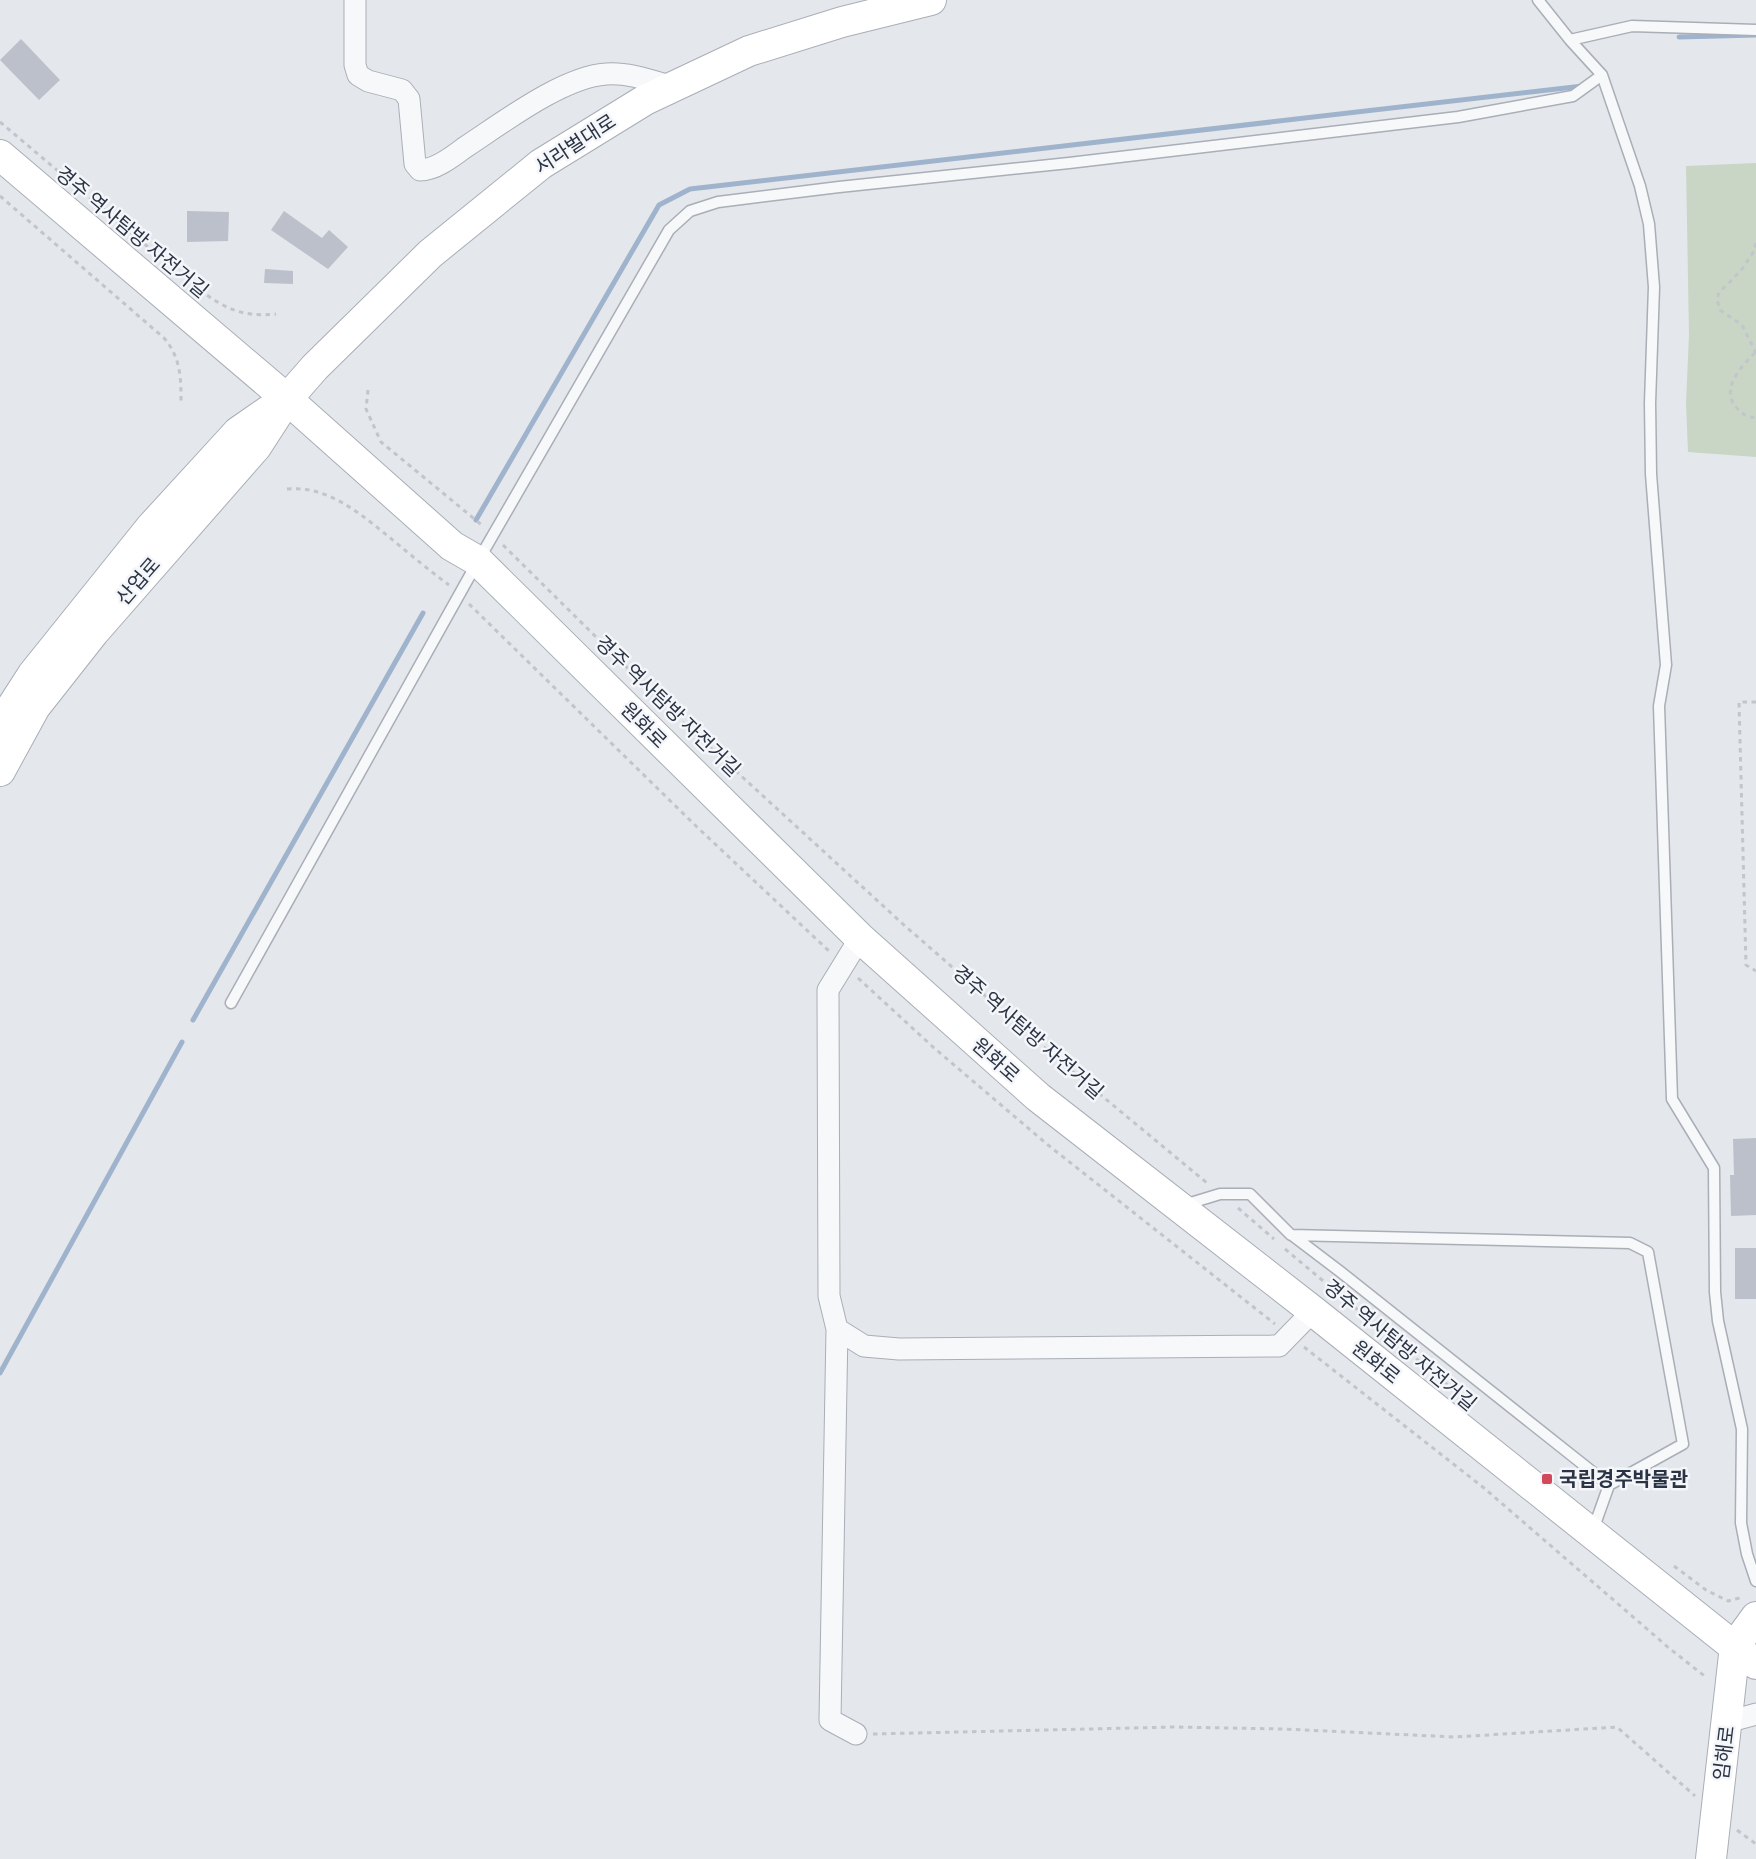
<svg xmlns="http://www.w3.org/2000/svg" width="1756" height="1859" viewBox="0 0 1756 1859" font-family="'Source Sans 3','Noto Sans KR',sans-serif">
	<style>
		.green { fill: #c9d6c5 }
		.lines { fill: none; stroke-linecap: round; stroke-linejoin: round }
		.stream { stroke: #9fb4cc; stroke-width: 5 }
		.building { fill: #bbc0ca }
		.lane-casing { stroke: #a9aeb7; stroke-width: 13 }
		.street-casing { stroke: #a9aeb7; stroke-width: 23 }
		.secondary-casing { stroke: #a9aeb7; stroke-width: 32 }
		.path { stroke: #c2c5cb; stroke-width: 3; stroke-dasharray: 4.5 4.5; stroke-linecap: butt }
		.lane { stroke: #f7f8fa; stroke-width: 10 }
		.street { stroke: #f7f8fa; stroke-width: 21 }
		.secondary { stroke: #fff; stroke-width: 30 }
		.poi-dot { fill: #d1495b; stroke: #f4f6f9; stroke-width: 2 }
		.labels { text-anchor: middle; stroke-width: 5; stroke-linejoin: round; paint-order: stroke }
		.street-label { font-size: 20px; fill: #2b3445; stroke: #f4f6f9 }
		.poi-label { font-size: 20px; font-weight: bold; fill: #2b3445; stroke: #f4f6f9; text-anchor: start }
	</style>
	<rect width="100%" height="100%" fill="#e4e7ec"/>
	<path class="green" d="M1756 163V457L1688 452 1686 403 1689 335 1686 166Z"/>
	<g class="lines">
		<path class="stream" d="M1679 37 1756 35
			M476 520 659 205 690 189 1583 86
			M193 1020 423 613
			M0 1373 182 1042"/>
	</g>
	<path class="building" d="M21 39 60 80 39 100 0 60Z
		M187 211 229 212 228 241 187 242Z
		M284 211 322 238 329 230 348 247 328 269 271 230Z
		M265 269 293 271V284L264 283Z
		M1756 1138V1215L1731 1216 1730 1175H1734L1733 1139Z
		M1735 1248H1756V1299H1735Z"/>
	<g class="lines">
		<defs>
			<path id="lane" d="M1538 0 1570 40 1602 75 1640 186 1649 224 1654 287 1650 403 1651 474 1666 665 1659 706 1672 1099 1714 1168 1715 1292 1718 1321 1742 1429 1741 1523 1747 1554 1756 1581
				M1570 40 1632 26 1756 30
				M231 1003 478 561 669 230 690 211 718 202 839 187 1069 163 1458 117 1573 96 1602 75
				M1184 1205 1220 1194H1250L1291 1235 1630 1243 1648 1252 1683 1444 1609 1485 1593 1530
				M1292 1235 1342 1273 1609 1485"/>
			<path id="street" d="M355 0V65L358 75 368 81 402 90 409 99 415 164 420 170C435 170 452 157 464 148 501 124 562 77 606 74 628 72 652 81 673 87
				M860 938 828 990 829 1296 837 1329 864 1346 899 1349 1279 1346 1313 1311
				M837 1329 830 1720 856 1734
				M1727 1722 1756 1714"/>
			<path id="secondary" d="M0 155 287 399 452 546 478 561 860 938 1038 1097 1313 1311 1756 1664
				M0 725 33 674 151 527 238 432 274 407
				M0 771 35 707 94 632 256 447 287 399 315 367 430 254 541 164 645 100 749 51 842 22 931 0
				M1711 1859 1735 1646 1756 1617"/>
		</defs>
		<use href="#lane" class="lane-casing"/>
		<use href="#street" class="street-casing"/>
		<use href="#secondary" class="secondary-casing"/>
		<path class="path" d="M0 122 193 285C221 306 239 318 276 314
			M0 196 164 338C181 358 181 378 181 403
			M1756 243 1754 251 1742 269 1728 284 1719 292 1717 300 1720 310 1742 325 1756 353
			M1755 353C1740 367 1718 392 1739 410 1744 415 1749 418 1756 417
			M368 390 366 409 381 442 483 526
			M287 489C329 485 363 516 394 541 412 556 430 571 449 585
			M503 545 679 719 904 925 1061 1062 1207 1183
			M469 604 697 827 829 951
			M1756 702H1739L1746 965 1756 971
			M858 978 933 1047 1048 1145 1275 1324
			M1238 1208 1274 1239
			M1285 1249 1469 1403
			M1304 1347 1484 1488 1669 1648 1707 1678
			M1674 1566 1706 1590 1728 1601 1743 1597
			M873 1734 1175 1727 1283 1729 1455 1737 1617 1727 1695 1796
			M1737 1830 1756 1844"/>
		<use href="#lane" class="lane"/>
		<use href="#street" class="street"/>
		<use href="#secondary" class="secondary"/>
	</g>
	<rect class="poi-dot" x="1541" y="1473" width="12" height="12" rx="3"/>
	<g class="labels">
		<g class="street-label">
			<text transform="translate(575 144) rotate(-33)" y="7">서라벌대로</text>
			<text transform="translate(132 232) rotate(40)" y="7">경주 역사탐방 자전거길</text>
			<text transform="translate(138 581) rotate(-49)" y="7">산업로</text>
			<text transform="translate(668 706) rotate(44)" y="7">경주 역사탐방 자전거길</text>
			<text transform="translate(644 725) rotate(45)" y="7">원화로</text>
			<text transform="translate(1028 1032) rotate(41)" y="7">경주 역사탐방 자전거길</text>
			<text transform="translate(996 1060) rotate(42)" y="7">원화로</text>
			<text transform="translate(1400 1345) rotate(40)" y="7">경주 역사탐방 자전거길</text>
			<text transform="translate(1376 1362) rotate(39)" y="7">원화로</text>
			<text transform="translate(1724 1753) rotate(-83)" y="7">임해로</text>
		</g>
		<g class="poi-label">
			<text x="1559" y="1486">국립경주박물관</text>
		</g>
	</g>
</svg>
